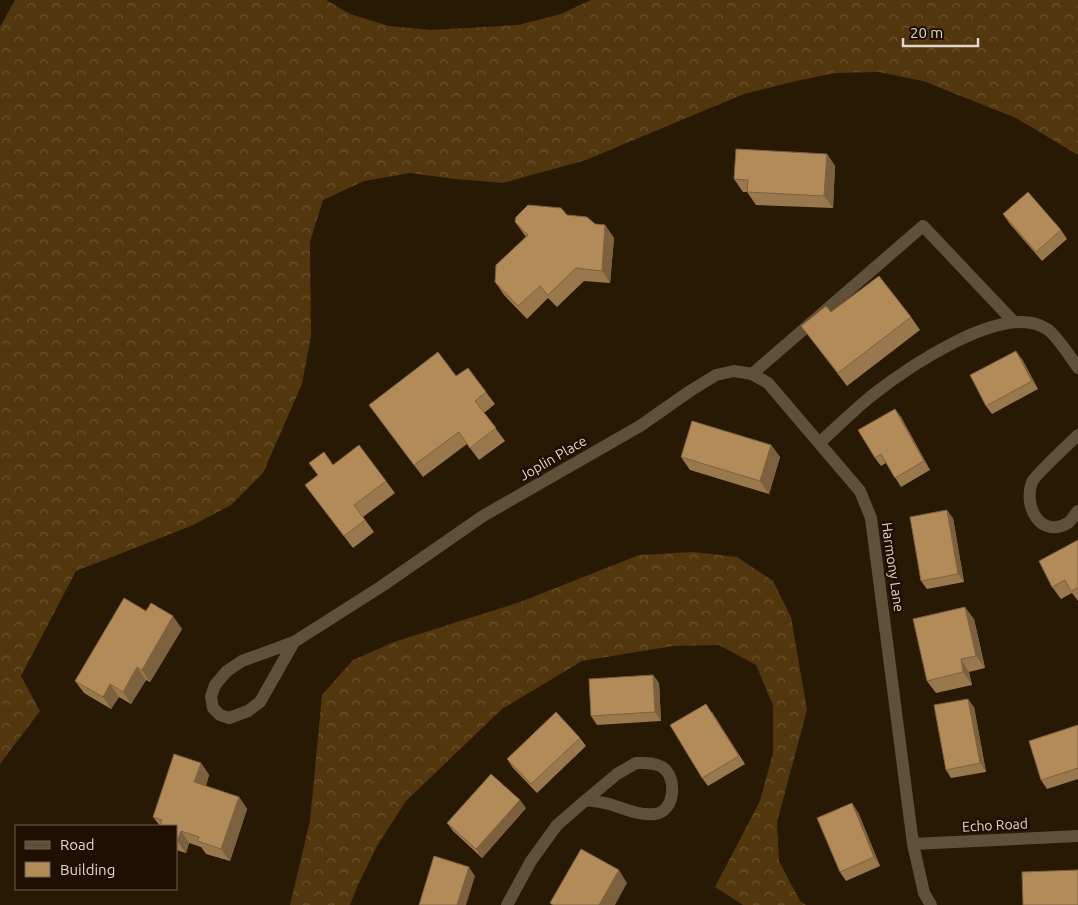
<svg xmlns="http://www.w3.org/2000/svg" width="1078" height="905" viewBox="0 0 1078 905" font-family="Ubuntu,sans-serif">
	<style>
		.forest { fill: url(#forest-crowns) }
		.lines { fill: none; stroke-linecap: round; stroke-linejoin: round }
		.lane { stroke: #615039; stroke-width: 12 }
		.street { stroke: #615039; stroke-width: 12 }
		.wall { fill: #99784d }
		.shaded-wall { fill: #7d613e }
		.building { fill: #b28b59; stroke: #7d613e }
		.labels { text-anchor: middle; stroke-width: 5; stroke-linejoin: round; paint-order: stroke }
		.street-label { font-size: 14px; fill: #e1d6c9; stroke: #1e0f00 }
	</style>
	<defs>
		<pattern id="forest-crowns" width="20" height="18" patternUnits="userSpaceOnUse" patternTransform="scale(1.25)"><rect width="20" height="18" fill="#52360d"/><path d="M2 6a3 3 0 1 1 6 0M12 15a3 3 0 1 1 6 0" fill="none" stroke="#6b522f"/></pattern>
	</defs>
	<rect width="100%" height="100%" fill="#281904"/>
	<path class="forest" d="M15 0H326L350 14 389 26 430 30 518 25 561 14 591 0H1078V155L1016 118 923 81 878 72 835 73 792 82 744 94 586 160 503 183 455 179 410 173 364 181 323 200 310 242 311 336 302 384 263 473 231 505 191 526 76 571 21 676 40 711 0 764V27Z
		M693 552 737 557 773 581 791 617 807 710 777 822 779 861 800 901 806 905H743L715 887 760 801 773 753V705L756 665 719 645 673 646 582 661 502 709 406 801 377 846 358 885 350 905H290L310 821 322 695 353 660 394 642 520 602 639 555Z"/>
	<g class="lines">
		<path class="lane" d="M752 374 923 226 1014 322"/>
		<path class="street" d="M1078 435C1070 443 1035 475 1032 482 1023 506 1040 539 1068 523 1072 520 1075 514 1078 511
			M294 642 260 702 248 711 229 718 220 715 213 708 211 697 215 685 227 671 242 661 294 642 382 586 483 516 640 426 690 391 716 375 734 371 752 374 768 383 819 443
			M636 763C645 763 654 762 662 767 678 777 675 812 655 814 639 816 623 808 609 804 601 802 593 801 586 800L617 774Z
			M913 844 1078 836
			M507 905 531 861 557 825 586 800
			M931 905 924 893 913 844 871 518 860 491 819 443C836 428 852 412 870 397 904 370 1004 300 1047 329 1056 335 1072 359 1078 368"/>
	</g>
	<path class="wall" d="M827 154 835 166 833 208 756 205 747 192H743L734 179Z
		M1003 214 1061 230 1067 239 1042 261 1009 223Z
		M567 215 595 224 605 225 614 238 610 283 584 281 557 307 548 298 527 319 504 295 495 282 526 237 515 222Z
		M831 312 911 317 920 330 847 386 801 326Z
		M1022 359 1038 389 992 414 986 406Z
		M456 376 486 392 495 404 484 413 505 441 479 460 467 444 423 477 369 405Z
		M895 409 901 417 930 470 901 487 886 463 881 466 875 458Z
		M771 445 780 457 769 494 690 470 681 457Z
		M309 463 333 465 386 481 395 493 363 517 374 532 353 548 305 485 318 475Z
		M953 518 964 582 927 589 921 581Z
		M1078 540V601L1072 593 1061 599 1052 587Z
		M146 611 182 629 150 682 146 680 131 704 119 697 111 709 84 693 75 681Z
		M974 619 985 668 969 672 972 685 936 693 927 681Z
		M653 675 659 683 661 721 597 725 591 716Z
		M974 707 986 772 951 778 946 770Z
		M712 712 745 764 708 786 702 778Z
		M1078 725V779L1047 789 1041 780Z
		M580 738 586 746 537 793 513 768 507 759Z
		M201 763 209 775 206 786 239 797 247 809 230 861 206 854 201 847 189 843 186 853 176 850V826H160L153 817Z
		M526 808 482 858 453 831 447 823Z
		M858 812 880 866 846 881 840 872Z"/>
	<path class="shaded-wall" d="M827 154 835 166 833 208 824 196Z
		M605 225 614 238 610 283 602 271Z
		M1016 351 1022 359 1038 389 1032 381Z
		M895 409 901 417 930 470 924 461Z
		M771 445 780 457 769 494 760 481Z
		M947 510 953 518 964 582 958 574Z
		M965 607 974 619 985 668 976 656Z
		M173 616 182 629 150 682 142 670Z
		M961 659 969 672 972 685 963 672Z
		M137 667 146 680 131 704 123 692Z
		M653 675 659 683 661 721 655 712Z
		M110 684 119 697 111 709 103 697Z
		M968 699 974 707 986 772 980 763Z
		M201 763 209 775 203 794 194 782Z
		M239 797 247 809 230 861 221 849Z
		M520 800 526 808 482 858 476 849Z
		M852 803 858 812 880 866 874 857Z
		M181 831 189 843 186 853 177 841Z
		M469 867 475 876 466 905H457Z
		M619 870 627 883 615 905H599Z"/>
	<path class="building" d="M736 149 827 154 824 196 747 192 748 180 734 179Z
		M1028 192 1061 230 1036 252 1003 214Z
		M528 205 561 208 567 215 587 217 595 224 605 225 602 271 576 268 548 295 540 286 518 306 495 282 496 265 528 235 515 222 516 217Z
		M879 276 911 317 838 373 801 326 826 306 831 312Z
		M1016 351 1032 381 986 406 970 375Z
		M438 352 456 376 468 368 486 392 475 401 496 428 470 448 459 432 414 465 369 405Z
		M895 409 924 461 895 478 881 454 875 458 858 430Z
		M692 421 771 445 760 481 681 457Z
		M359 445 386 481 354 505 365 520 344 536 305 485 318 475 309 463 324 452 333 465Z
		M947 510 958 574 921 581 910 517Z
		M1078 540V587L1071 591 1065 580 1052 587 1039 561Z
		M124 598 146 611 151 603 173 616 142 670 137 667 123 692 110 684 103 697 75 681Z
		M965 607 976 656 961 659 963 672 927 681 913 619Z
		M653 675 655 712 591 716 589 679Z
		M968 699 980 763 946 770 934 705Z
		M706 704 739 756 702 778 670 725Z
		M556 712 580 738 531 784 507 759Z
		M1078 725V768L1041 780 1029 741Z
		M174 754 201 763 194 782 239 797 221 849 197 841 199 837 181 831 177 841H176V826H160L162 820 153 817Z
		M491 774 520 800 476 849 447 823Z
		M852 803 874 857 840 872 817 818Z
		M581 849 619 870 599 905H553L550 903Z
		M434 856 469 867 457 905H419Z
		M1078 870V905H1023L1022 872Z"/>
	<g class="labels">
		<g class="street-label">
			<text transform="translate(553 458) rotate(-30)" y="5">Joplin Place</text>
			<text transform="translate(893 567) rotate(82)" y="5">Harmony Lane</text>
			<text transform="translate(995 825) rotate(-3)" y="5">Echo Road</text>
		</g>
	</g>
	<rect x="15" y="825" width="162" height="65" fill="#1e0f00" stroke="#6c5f50"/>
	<rect x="25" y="841" width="25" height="8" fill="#615039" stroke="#6c5f50"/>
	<text x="60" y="850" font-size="15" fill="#e1d6c9">Road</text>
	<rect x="25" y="862" width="25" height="15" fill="#b28b59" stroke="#6c5f50"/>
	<text x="60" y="875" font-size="15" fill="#e1d6c9">Building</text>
	<path d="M903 38v8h75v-8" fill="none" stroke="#e1d6c9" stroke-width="2.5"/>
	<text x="910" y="38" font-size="15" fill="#e1d6c9" stroke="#1e0f00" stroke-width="4" paint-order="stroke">20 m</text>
</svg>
